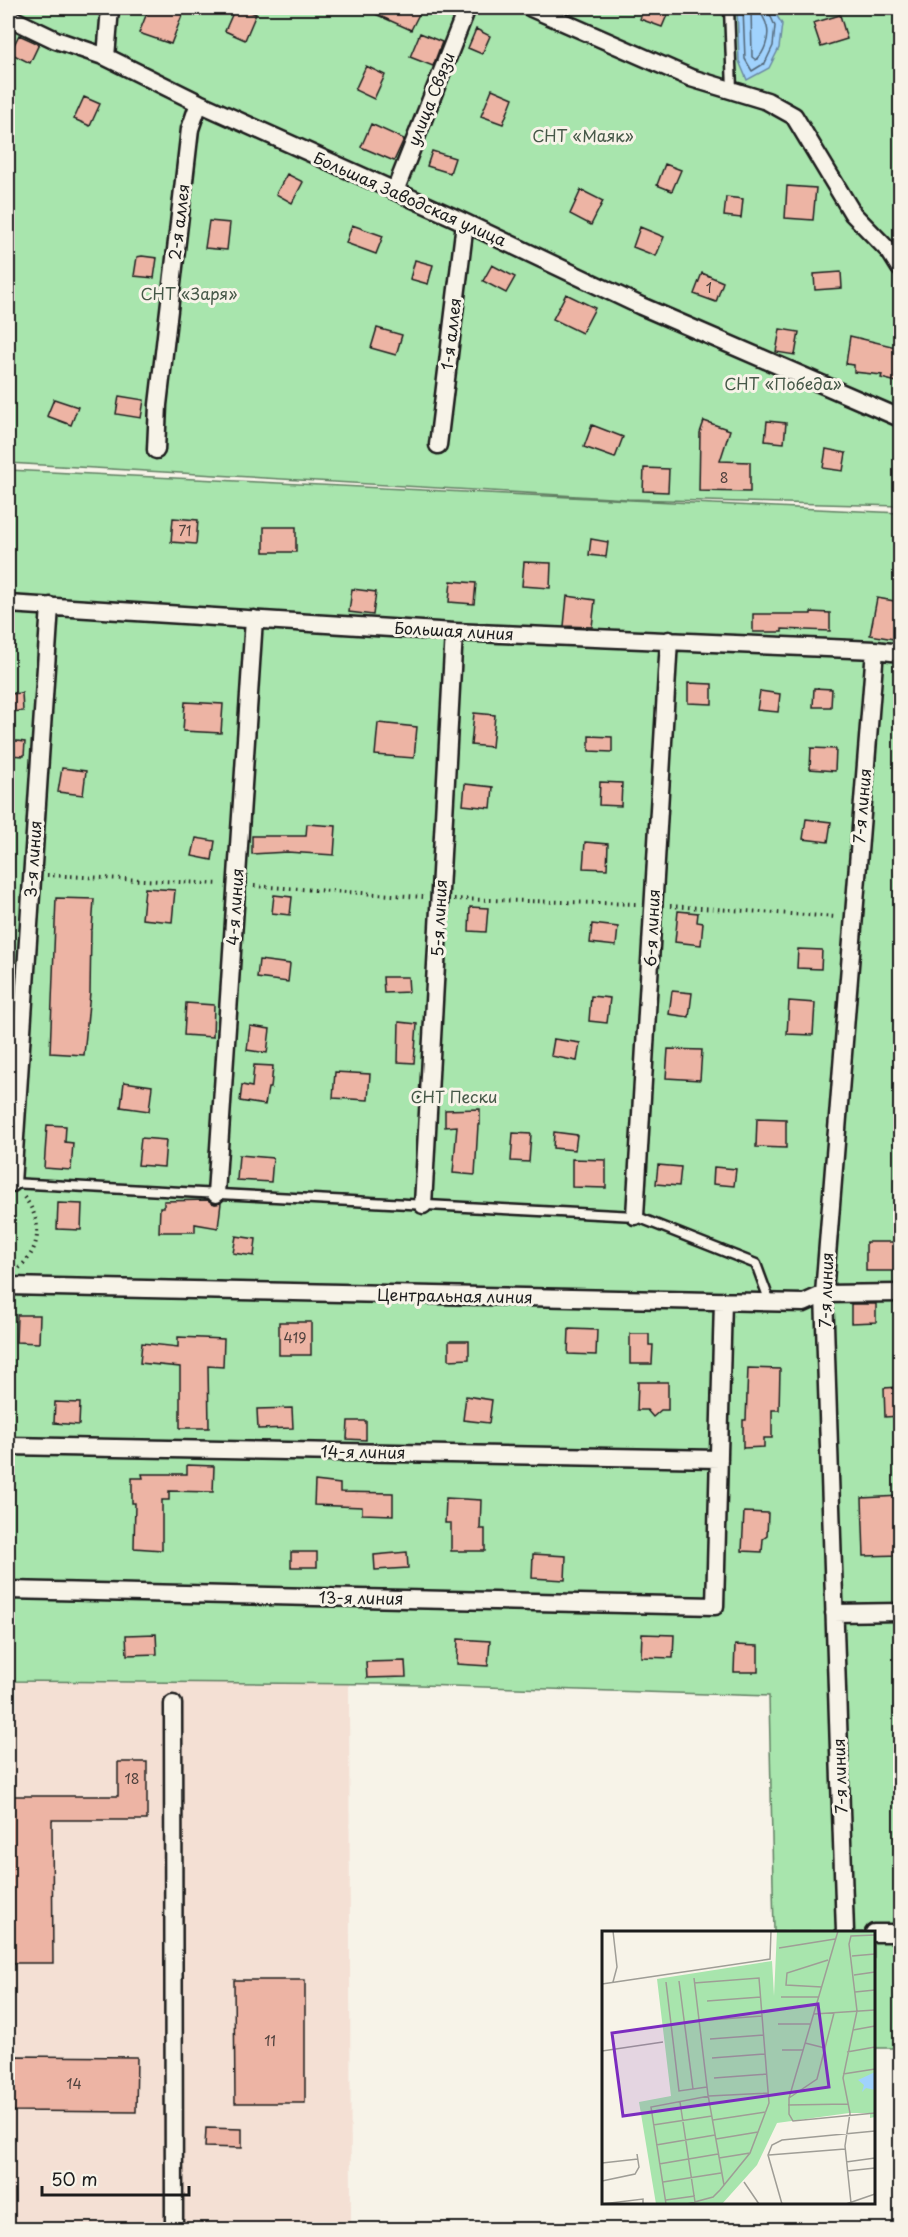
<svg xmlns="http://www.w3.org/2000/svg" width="908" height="2237" viewBox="0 0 908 2237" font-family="'Playpen Sans',sans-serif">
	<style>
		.built { fill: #f4e0d4 }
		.green { fill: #a8e5ad; stroke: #628064; stroke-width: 1.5 }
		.water { fill: #a0d2fd; stroke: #6b89a3; stroke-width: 1.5 }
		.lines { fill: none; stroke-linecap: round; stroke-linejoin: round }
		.shore { stroke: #516576; stroke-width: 1.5 }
		.building { fill: #edb4a4; stroke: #1c1c1c; stroke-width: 1.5 }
		.service-casing { stroke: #1c1c1c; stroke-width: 13 }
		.minor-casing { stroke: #1c1c1c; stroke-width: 21 }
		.path { stroke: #1c1c1c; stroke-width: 4; stroke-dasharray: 1.5 4.5; stroke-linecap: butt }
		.service { stroke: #f7f3e8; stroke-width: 8 }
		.minor { stroke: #f7f3e8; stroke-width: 16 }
		.labels { text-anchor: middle; stroke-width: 6; stroke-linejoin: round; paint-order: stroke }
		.number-label { font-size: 14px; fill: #50423e }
		.street-label { font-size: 16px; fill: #1c1c1c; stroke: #f7f3e8 }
		.park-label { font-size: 16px; fill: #465848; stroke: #f7f3e8 }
		.inset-road { fill: none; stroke: #9f9d96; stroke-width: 1.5 }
		.view { fill: #7b2cbf; fill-opacity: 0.15; stroke: #7b2cbf; stroke-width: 3 }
		.inset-edge { fill: none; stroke: #1c1c1c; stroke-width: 3 }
	</style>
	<rect width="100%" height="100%" fill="#f7f3e8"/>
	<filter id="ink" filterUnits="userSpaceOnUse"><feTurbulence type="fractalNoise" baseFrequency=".0167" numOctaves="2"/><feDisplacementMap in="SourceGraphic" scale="12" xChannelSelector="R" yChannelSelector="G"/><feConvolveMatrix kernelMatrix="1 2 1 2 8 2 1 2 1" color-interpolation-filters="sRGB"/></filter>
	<g filter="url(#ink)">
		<path class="built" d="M8 1681 349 1684 351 2229 8 2230Z"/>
		<path class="green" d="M8 8H900V506L628 499 8 463Z
			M8 470 900 513V2048H874V1932H774L769 1696 387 1684 8 1681Z"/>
		<path class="water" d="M737 8H772L782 24 779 48 769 68 747 80 739 61Z"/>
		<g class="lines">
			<path class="shore" d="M743 8 745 59 752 71 765 63 773 46 775 26 767 8
				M751 8 752 57 756 60C764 54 770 37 767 27 766 19 760 15 760 8"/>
		</g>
		<path class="building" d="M149 8H168L183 13 171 44 139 33Z
			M235 8H240L256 14 245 40 225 31Z
			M362 8H422L411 30Z
			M644 8H670L662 27 640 19Z
			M840 15 847 39 821 47 813 23Z
			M476 29 490 36 482 54 468 48Z
			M420 33 442 42 433 66 410 57Z
			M19 35 39 44 30 63 10 53Z
			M366 66 385 75 374 99 355 90Z
			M492 89 513 98 503 124 481 116Z
			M84 97 100 104 90 126 74 119Z
			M371 124 404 139 394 161 361 147Z
			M432 151 455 158 450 173 427 166Z
			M665 164 681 170 672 191 657 185Z
			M287 174 303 182 292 203 276 194Z
			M787 186 816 188 813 220 785 218Z
			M581 190 603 201 591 225 570 214Z
			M726 197 743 199 741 218 724 216Z
			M209 221 230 223 227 250 205 248Z
			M352 225 383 236 376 254 346 243Z
			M640 227 664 237 656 256 633 247Z
			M142 256 157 258 154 278 134 276 137 257Z
			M415 260 433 265 428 284 410 279Z
			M492 265 515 277 506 293 483 281Z
			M841 272 842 288 815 290 814 274Z
			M702 273 723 282 716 302 694 294Z
			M566 294 595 308 582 333 553 319Z
			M377 328 402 335 396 355 371 348Z
			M780 329 799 332 795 355 776 352Z
			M850 336 900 348V366L897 382 881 378 882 375 854 372V365L846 364Z
			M119 396 144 400 141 418 116 414Z
			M54 399 78 407 71 425 47 416Z
			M704 421 730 430 720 461 750 462V492L699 491 700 433Z
			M767 421 786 423 784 443 765 441Z
			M592 425 623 437 615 458 584 447Z
			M826 449 846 453 843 471 823 468Z
			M644 468 669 469 668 492 643 491Z
			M173 518 198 520 196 544 171 542Z
			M264 527H296V552H264Z
			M591 539 608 542 606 557 589 555Z
			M524 562 551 563 550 588 522 586Z
			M451 581 476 583 474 604 449 602Z
			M352 589 376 592 373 615 349 612Z
			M567 596 595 600 592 627 564 626Z
			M877 598 900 602V640L870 635Z
			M811 612 830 613V631L782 629V632H753V614H811Z
			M688 683 712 684V704L688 703Z
			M814 688 832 689 831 707H813Z
			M760 691 780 694 778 712 757 710Z
			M22 693 23 711 8 712V694Z
			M185 702 223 704 221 733 183 731Z
			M474 713 495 715 492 747 471 745Z
			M378 723 417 727 414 758 375 755Z
			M589 736 612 737V752L589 751Z
			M8 740 25 742 24 756 8 755Z
			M811 748 836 749 835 771 810 769Z
			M62 768 86 771 83 795 58 792Z
			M600 782 622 783 621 806 599 805Z
			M465 784 493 787 491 808 463 805Z
			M806 819 831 822 828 842 803 839Z
			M307 824 336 826 334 855 287 852 252 854V836H306Z
			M196 838 215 841 212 860 192 856Z
			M585 842 608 844 607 869 583 868Z
			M145 888 175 890 172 922 142 919Z
			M274 895 292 897 290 915 272 913Z
			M56 898 94 899 92 930H91L90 993 84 1055 50 1053Z
			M470 907 488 908 486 932 469 931Z
			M678 911 698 913 697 922 703 923 701 945 675 942Z
			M592 924 618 927 616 946 590 943Z
			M798 949 822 950 821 969 797 968Z
			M259 960 290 964 288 982 257 978Z
			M383 977H408L409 992 384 993Z
			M672 991 692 993 689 1017 669 1014Z
			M591 996 610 998 607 1023 589 1021Z
			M789 1001 815 1003 813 1035 787 1034Z
			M186 1003 214 1005 213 1037 184 1035Z
			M399 1022 417 1024 414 1063 398 1062Z
			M250 1026 270 1029 267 1053 247 1050Z
			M554 1039 580 1043 577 1061 551 1056Z
			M668 1049 702 1050 700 1080 666 1078Z
			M254 1065 273 1066 271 1088H268L265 1105 240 1101 242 1085 252 1087Z
			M335 1072 370 1074 368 1100 333 1098Z
			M124 1082 152 1086 149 1111 121 1107Z
			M480 1109V1125H478L475 1175 453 1173 457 1126 445 1127V1110Z
			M757 1118 786 1119V1148L756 1147Z
			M47 1125 66 1126 65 1142 73 1143 71 1170 44 1168Z
			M554 1132 577 1135 575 1150 553 1148Z
			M513 1133 531 1134 529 1162 511 1161Z
			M141 1138 166 1140 164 1167 138 1165Z
			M239 1155 273 1158 271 1182 237 1180Z
			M572 1159 606 1160V1188L572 1187Z
			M658 1165 681 1167 679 1186 656 1184Z
			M714 1167 736 1169 734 1186 713 1184Z
			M208 1200 215 1204 221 1203 218 1228 195 1224V1232H159L160 1207H164V1201Z
			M58 1203 82 1204 81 1230 57 1229Z
			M236 1236 256 1239 254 1256 233 1253Z
			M866 1242H895V1271H866Z
			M851 1304H876V1322L851 1323Z
			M17 1315H40L39 1343 16 1342Z
			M279 1322H311V1355H279Z
			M569 1329 597 1330 596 1355 568 1354Z
			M630 1334H649V1345H653L652 1364H630Z
			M178 1337 224 1339 223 1367 208 1366 209 1428H180V1367L140 1363 142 1343 178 1347Z
			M449 1341H469V1359L449 1360Z
			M748 1368 780 1369 779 1410H772V1438H764V1447L743 1448V1420H746Z
			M638 1382H668V1410H661L653 1417 647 1410H637Z
			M900 1387V1416L885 1417 884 1388Z
			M466 1396 492 1400 489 1423 463 1420Z
			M55 1402 80 1403 79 1425 54 1423Z
			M292 1408 293 1428 258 1429 257 1409Z
			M348 1421H366V1440L347 1439Z
			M187 1465 214 1466 213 1492 169 1491V1500H162V1550L134 1548 135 1503H132V1478H143L142 1474H187Z
			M315 1481 340 1484V1492L393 1493V1515L362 1514V1507L314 1505Z
			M900 1496V1555L864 1556 862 1498Z
			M446 1498 481 1500 480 1529H485V1551H451V1523H445Z
			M744 1512 768 1513 767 1536 763 1539 762 1552 742 1551Z
			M291 1552H317V1567H291Z
			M407 1552 408 1568 375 1570 374 1555Z
			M533 1554 566 1556 565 1580 532 1578Z
			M156 1634 157 1654 127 1655 126 1635Z
			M642 1634 674 1635 673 1658 641 1657Z
			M458 1639 490 1641 488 1666 457 1664Z
			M735 1645 758 1646V1672H734Z
			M405 1661 406 1677 367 1678 366 1662Z
			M118 1762H147V1820H52L53 1963H8V1796H118Z
			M234 1980H305V2103H235Z
			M12 2056 137 2057 136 2112 11 2111Z
			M206 2128 242 2129V2148L205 2147Z"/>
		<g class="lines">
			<defs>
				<path id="service" d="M729 8 732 90
					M11 1183 635 1216 756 1264 770 1302"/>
				<path id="minor" d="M531 8 691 78 767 101 794 116 853 214 890 252 900 268
					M8 17 56 40 106 57 199 103 453 217 641 306 900 418
					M106 57 110 8
					M395 191 467 8
					M438 445 465 223
					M156 450 158 405 190 129 199 103
					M8 604 454 632 875 650 900 653
					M12 1183 50 606
					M216 1194 254 619
					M423 1205 454 632
					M635 1216 669 640
					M8 1286 804 1303 824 1294 900 1293
					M8 1446 719 1459
					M8 1590 715 1606 723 1301
					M834 1613 900 1612
					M173 1704 174 2230
					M845 1932 824 1294 875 650
					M874 1933H900"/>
			</defs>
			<use href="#service" class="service-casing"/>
			<use href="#minor" class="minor-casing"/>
			<path class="path" d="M47 875 219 884
				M254 886 423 897
				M454 899 636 904
				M670 906 837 917
				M19 1268C42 1248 43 1219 23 1196"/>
			<use href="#service" class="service"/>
			<use href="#minor" class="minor"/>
		</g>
	</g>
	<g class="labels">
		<g class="number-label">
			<text x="709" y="293">1</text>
			<text x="724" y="483">8</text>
			<text x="185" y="536">71</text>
			<text x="295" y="1343">419</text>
			<text x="132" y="1784">18</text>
			<text x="270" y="2046">11</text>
			<text x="74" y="2089">14</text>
		</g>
		<g class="street-label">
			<text transform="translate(431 99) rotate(-68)" y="6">улица Связи</text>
			<text transform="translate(410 199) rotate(24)" y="6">Большая Заводская улица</text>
			<text transform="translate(179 222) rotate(-83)" y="6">2-я аллея</text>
			<text transform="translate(451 334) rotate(-83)" y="6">1-я аллея</text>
			<text transform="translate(454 631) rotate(3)" y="6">Большая линия</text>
			<text transform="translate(862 806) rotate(-85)" y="6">7-я линия</text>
			<text transform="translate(33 859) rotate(-86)" y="6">3-я линия</text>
			<text transform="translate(235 907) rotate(-86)" y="6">4-я линия</text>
			<text transform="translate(439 918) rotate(-87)" y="6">5-я линия</text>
			<text transform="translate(652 928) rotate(-87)" y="6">6-я линия</text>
			<text transform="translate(826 1290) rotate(-88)" y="6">7-я линия</text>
			<text transform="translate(455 1296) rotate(1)" y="6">Центральная линия</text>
			<text transform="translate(363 1452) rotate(1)" y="6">14-я линия</text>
			<text transform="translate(361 1598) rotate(1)" y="6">13-я линия</text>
			<text transform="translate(840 1776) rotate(-92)" y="6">7-я линия</text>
		</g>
		<g class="park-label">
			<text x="583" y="142">СНТ «Маяк»</text>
			<text x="189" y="300">СНТ «Заря»</text>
			<text x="783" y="390">СНТ «Победа»</text>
			<text x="454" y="1103">СНТ Пески</text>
		</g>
	</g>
	<g transform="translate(602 1931)">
		<rect width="273" height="273" fill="#f7f3e8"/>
		<path d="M175 0H273V186L268 187V182H247L175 192 155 234 120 273H54L37 171 69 165 55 48 170 30 172 65Z" fill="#a8e5ad"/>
		<path d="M273 141V159L264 157 260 161 262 154 256 149Z" fill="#a0d2fd"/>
		<path class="inset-road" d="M236 0 187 167V183L191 190 273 182M177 17 233 8M250 25 273 23M252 44 273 41M92 47 106 164 122 254M77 50 91 158M11 51 15 36 11 0M64 51 77 160 105 156M0 53 168 28 169 0M220 56 184 54 185 42 226 29M253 61 273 59M179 66H217M105 70 159 66M212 83 273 79M107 89 160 85M176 93H209M251 99 273 95M108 108 162 104M203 112 223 117M180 119H201M0 120 61 111M245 121 273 116M110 127 163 123M241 143 273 138M112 147 165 143M187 167 215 148 232 82M78 171 93 271M186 174 246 173M111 189 164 181M51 194 110 185M114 208 156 201M54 214 113 204M167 224 243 218M117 227 148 222M244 231 273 227M0 232 36 228M57 233 116 223M245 240 273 237M0 250 33 243 37 236 35 223M61 251 119 242M142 251 157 273M64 269 93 265M249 272 243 215 248 182 241 147 255 80 247 13 249 5 273 4M0 273 41 268V273M64 273 49 176 107 165 166 162M85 273 111 266 118 259 148 222 167 172 157 47 92 52M180 273 166 224 170 214 180 209 273 200M244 273 273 263"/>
		<path class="view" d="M216 73 227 156 21 185 10 102Z"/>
		<rect width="273" height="273" class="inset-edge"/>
	</g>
	<rect width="908" height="2237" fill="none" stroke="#f7f3e8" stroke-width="30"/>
	<rect x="15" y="15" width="878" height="2207" fill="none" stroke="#1c1c1c" stroke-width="2" filter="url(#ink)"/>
	<path d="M42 2186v9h147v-9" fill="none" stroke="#1c1c1c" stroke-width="3"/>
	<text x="51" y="2186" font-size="18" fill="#1c1c1c" stroke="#f7f3e8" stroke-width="4.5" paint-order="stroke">50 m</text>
</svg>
